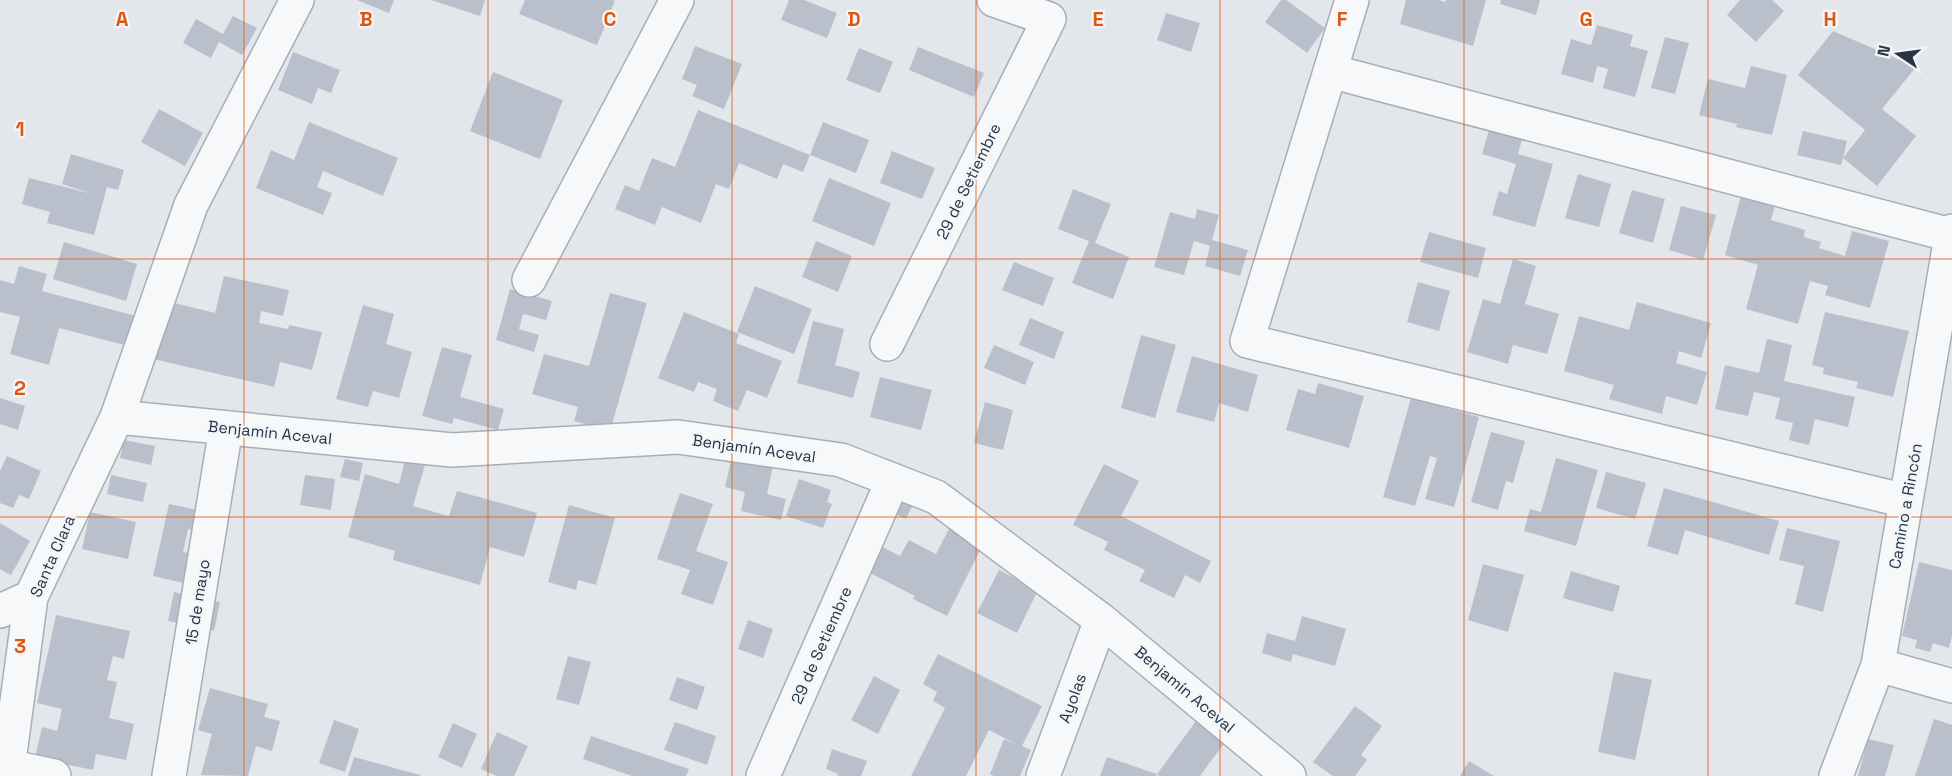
<svg xmlns="http://www.w3.org/2000/svg" width="1952" height="776" viewBox="0 0 1952 776" font-family="'Space Grotesk',sans-serif">
	<style>
		.building { fill: #b9c0cb }
		.lines { fill: none; stroke-linecap: round; stroke-linejoin: round }
		.minor-casing { stroke: #a7aeb7; stroke-width: 36 }
		.minor { stroke: #f6f8fa; stroke-width: 33 }
		.grid { fill: none; stroke: #de570f; stroke-width: 1.5; stroke-opacity: 0.55 }
		.labels { text-anchor: middle; stroke-width: 4.5; stroke-linejoin: round; paint-order: stroke }
		.street-label { font-size: 16px; fill: #283547; stroke: #f3f6f9 }
		.grid-label { font-size: 20px; text-anchor: middle; font-weight: bold; fill: #de570f; stroke: #f3f6f9; stroke-width: 4.5; stroke-linejoin: round; paint-order: stroke }
	</style>
	<rect width="100%" height="100%" fill="#e3e7ec"/>
	<path class="building" d="M357 0H394L389 13Z
		M431 0H485L480 16Z
		M525 0H612L615 1 597 45 519 14Z
		M789 0H804L837 13 827 38 781 20Z
		M1281 0H1286L1325 28 1307 53 1265 22Z
		M1406 0H1438L1446 2V0H1486L1473 46 1400 24Z
		M1501 0H1540L1536 15 1500 4Z
		M1740 0H1772L1784 11 1756 42 1727 15Z
		M1166 13 1200 23 1191 52 1157 40Z
		M233 16 257 28 242 55 219 42 211 58 183 43 196 19 223 34Z
		M1597 25 1633 35 1630 46 1648 51 1635 97 1603 88 1608 69 1597 66 1593 83 1561 74 1571 39 1591 45Z
		M1833 31 1916 67 1882 109 1916 136 1877 186 1843 158 1841 165 1797 155 1803 131 1847 141 1843 158 1865 130 1798 75Z
		M1665 37 1689 43 1675 94 1651 88Z
		M695 46 742 64 724 109 692 96 697 85 682 79Z
		M918 47 984 73 974 97 909 70Z
		M859 48 893 62 880 93 846 80Z
		M293 52 340 70 331 93 318 88 312 104 278 90Z
		M1751 66 1787 75 1772 135 1736 127 1737 124 1699 115 1708 79 1745 88Z
		M493 72 563 100 540 159 470 131Z
		M159 109 203 133 185 166 141 142Z
		M698 110 810 155 803 172 783 164 777 179 739 163 729 189 716 184 701 223 662 207 655 225 615 209 625 185 639 191 652 158 675 167Z
		M309 122 398 158 383 196 323 171 317 187 332 193 323 215 256 188 271 150 294 160Z
		M823 122 869 140 856 173 810 155Z
		M1490 127 1523 136 1518 154 1553 164 1535 227 1492 215 1499 191 1507 194 1516 164 1482 154Z
		M892 151 935 168 922 199 880 183Z
		M71 154 124 170 118 190 107 187 94 235 47 223 50 212 22 204 29 178 93 194 62 184Z
		M1578 174 1611 184 1599 227 1565 218Z
		M829 178 891 203 874 246 812 221Z
		M1073 189 1111 204 1095 243 1129 257 1113 299 1072 283 1089 241 1058 229Z
		M1632 190 1665 199 1653 243 1619 233Z
		M1741 196 1775 205 1771 220 1805 230 1804 237 1821 242 1819 248 1845 256 1852 231 1889 241 1870 308 1825 295 1828 286 1810 281 1798 324 1746 309 1758 265 1725 255Z
		M1681 206 1716 215 1703 260 1669 250Z
		M1197 209 1219 215 1212 240 1248 250 1240 276 1205 266 1210 246 1194 241 1184 275 1154 267 1170 212 1195 219Z
		M1429 232 1486 248 1478 278 1420 262Z
		M816 241 852 256 838 292 802 277Z
		M64 242 137 264 126 301 53 279Z
		M1513 259 1536 266 1525 304 1559 314 1547 354 1513 345 1508 364 1467 352 1483 299 1500 304Z
		M1014 262 1054 278 1043 306 1002 290Z
		M19 266 47 274 42 291 136 316 128 346 59 328 49 365 10 354 20 317 0 312V280L14 284Z
		M224 276 289 290 283 316 261 311 259 323 288 329 289 325 322 332 312 370 280 362 274 387 153 359 166 301 215 313Z
		M1418 282 1450 291 1439 331 1407 322Z
		M755 286 812 309 794 354 737 332Z
		M510 289 552 301 546 320 523 314 519 329 539 335 534 352 496 340Z
		M610 293 647 303 610 431 574 421 578 407 532 394 544 354 589 366Z
		M1637 302 1711 323 1701 358 1679 351 1676 363 1707 372 1697 405 1666 396 1662 414 1609 399 1614 385 1564 371 1579 316 1629 330Z
		M363 305 394 314 386 344 412 352 399 398 373 391 368 407 336 399Z
		M684 312 739 334 736 343 782 361 767 398 747 390 738 411 713 401 717 389 698 382 694 392 658 378Z
		M1825 312 1909 331 1893 397 1856 388 1858 382 1823 374 1824 368 1812 365Z
		M1030 318 1064 332 1054 359 1019 345Z
		M813 321 844 329 835 365 860 372 853 398 797 383Z
		M1141 335 1176 345 1155 418 1121 408Z
		M1767 339 1792 345 1784 381 1855 397 1848 427 1815 419 1809 445 1789 440 1793 423 1775 419 1780 398 1754 392 1748 416 1715 409 1725 365 1759 373Z
		M994 345 1034 362 1025 385 984 368Z
		M442 347 472 355 460 397 504 409 498 430 454 418 452 424 422 416Z
		M1192 356 1258 375 1248 412 1219 403 1214 422 1176 412Z
		M880 377 932 390 921 430 870 417Z
		M1318 383 1364 396 1349 448 1286 430 1298 389 1315 394Z
		M0 398 25 406 18 430 0 424Z
		M1411 398 1479 417 1454 507 1425 499 1437 458 1430 456 1415 506 1383 497Z
		M985 402 1013 410 1003 450 974 443Z
		M1491 432 1525 441 1513 483 1506 481 1498 510 1471 502Z
		M124 440 155 446 151 465 120 458Z
		M733 452 774 461 767 494 786 499 781 520 741 511 745 492 725 487Z
		M7 456 41 471 29 499 19 495 13 508 0 503V471Z
		M1556 458 1598 470 1576 546 1524 531 1530 509 1541 512Z
		M345 459 363 463 359 481 340 477Z
		M405 460 425 465 413 506 449 516 457 491 537 513 524 557 490 547 480 585 393 560 395 551 348 537 365 474 399 484Z
		M1104 464 1139 481 1121 516 1211 561 1200 583 1185 575 1174 598 1139 581 1145 570 1104 550 1108 542 1073 525Z
		M1606 472 1646 483 1635 519 1596 508Z
		M111 475 147 483 143 502 107 494Z
		M305 475 335 479 331 510 300 505Z
		M799 479 831 490 827 502 832 504 823 528 786 516Z
		M1664 488 1779 521 1769 555 1685 530 1678 555 1647 546Z
		M898 491 915 500 906 519 887 510Z
		M680 493 713 504 696 551 728 562 713 605 681 594 690 570 657 559Z
		M169 504 222 515 217 536 188 529 183 552 216 559 210 589 153 576Z
		M569 505 615 518 596 585 578 580 576 590 548 582Z
		M90 512 136 522 128 559 82 549Z
		M0 523 30 541 11 575 0 569Z
		M1787 528 1840 541 1823 612 1795 604 1804 566 1779 560Z
		M949 529 982 546 947 616 913 599 915 596 862 569 875 543 900 556 909 540 936 554Z
		M1919 562 1952 570V636L1949 648 1933 643 1930 652 1915 648 1917 640 1902 636Z
		M1483 564 1524 575 1508 632 1468 620Z
		M999 570 1038 590 1017 633 977 613Z
		M1571 571 1620 586 1613 612 1563 598Z
		M174 592 220 602 214 631 168 621Z
		M56 615 130 631 124 659 113 656 107 680 117 682 109 718 134 724 126 760 96 754 93 770 35 758 42 727 57 731 62 709 37 703Z
		M1302 616 1346 629 1335 666 1293 654 1291 662 1262 653 1267 633 1295 641Z
		M748 620 773 629 763 658 738 649Z
		M938 654 1042 706 1022 746 1031 750 1020 776H994L990 774 1004 739 1016 744 989 730 966 776H911L945 708 933 701 937 692 923 684Z
		M568 656 591 662 579 705 556 699Z
		M1614 672 1652 680 1635 760 1598 752Z
		M874 676 900 690 878 734 851 720Z
		M677 677 705 687 697 710 669 700Z
		M210 688 268 704 264 717 280 721 272 751 256 746 248 776 201 775 212 734 198 730Z
		M1355 706 1382 726 1361 755 1367 760 1355 776H1333L1313 762Z
		M1934 719 1952 725V776H1915Z
		M334 720 359 729 345 772 319 763Z
		M1196 721 1225 742 1200 776H1159L1157 774Z
		M675 722 716 736 707 765 664 750Z
		M453 723 477 734 462 768 438 757Z
		M497 732 528 746 514 776H497L481 769Z
		M591 736 689 769 686 776H632L583 759Z
		M1868 739 1894 745 1885 776H1858Z
		M832 749 867 761 861 776H838V774L826 769Z
		M354 757 420 775V776H348Z
		M1107 757 1157 774 1156 776H1100Z
		M1469 761 1494 776H1460Z"/>
	<g class="lines">
		<defs>
			<path id="minor" d="M1352 0 1247 341 1906 501
				M1330 71 1951 235
				M529 280 677 0
				M887 344 1049 19 994 0
				M117 417 452 450 678 437 841 460 936 497 1101 620 1289 776
				M0 611 31 597
				M1878 665 1952 686
				M7 766 54 776
				M7 776 31 597 117 417 191 205 297 0
				M169 776 226 428
				M763 776 893 480
				M1043 776 1101 620
				M1836 776 1878 665 1952 231"/>
		</defs>
		<use href="#minor" class="minor-casing"/>
		<use href="#minor" class="minor"/>
	</g>
	<path class="grid" d="M244 0V776M488 0V776M732 0V776M976 0V776M1220 0V776M1464 0V776M1708 0V776M0 259H1952M0 517H1952"/>
	<g class="labels">
		<g class="street-label">
			<text transform="translate(968 181) rotate(-64)" y="6">29 de Setiembre</text>
			<text transform="translate(270 432) rotate(6)" y="6">Benjamín Aceval</text>
			<text transform="translate(754 448) rotate(8)" y="6">Benjamín Aceval</text>
			<text transform="translate(1905 506) rotate(-80)" y="6">Camino a Rincón</text>
			<text transform="translate(52 556) rotate(-66)" y="6">Santa Clara</text>
			<text transform="translate(197 602) rotate(-81)" y="6">15 de mayo</text>
			<text transform="translate(821 645) rotate(-66)" y="6">29 de Setiembre</text>
			<text transform="translate(1185 689) rotate(40)" y="6">Benjamín Aceval</text>
			<text transform="translate(1072 698) rotate(-70)" y="6">Ayolas</text>
		</g>
	</g>
	<g class="grid-label">
		<text x="122" y="26">A</text>
		<text x="366" y="26">B</text>
		<text x="610" y="26">C</text>
		<text x="854" y="26">D</text>
		<text x="1098" y="26">E</text>
		<text x="1342" y="26">F</text>
		<text x="1586" y="26">G</text>
		<text x="1830" y="26">H</text>
		<text x="20" y="136">1</text>
		<text x="20" y="395">2</text>
		<text x="20" y="653">3</text>
	</g>
	<g transform="translate(1898 54) rotate(283)" stroke="#f3f6f9" stroke-width="4.5" paint-order="stroke">
	<path d="M0-4.5L10 22L0 15L-10 22Z" fill="#283547"/>
	<text y="-9" font-size="16" font-weight="bold" text-anchor="middle" fill="#283547">N</text>
	</g>
</svg>
